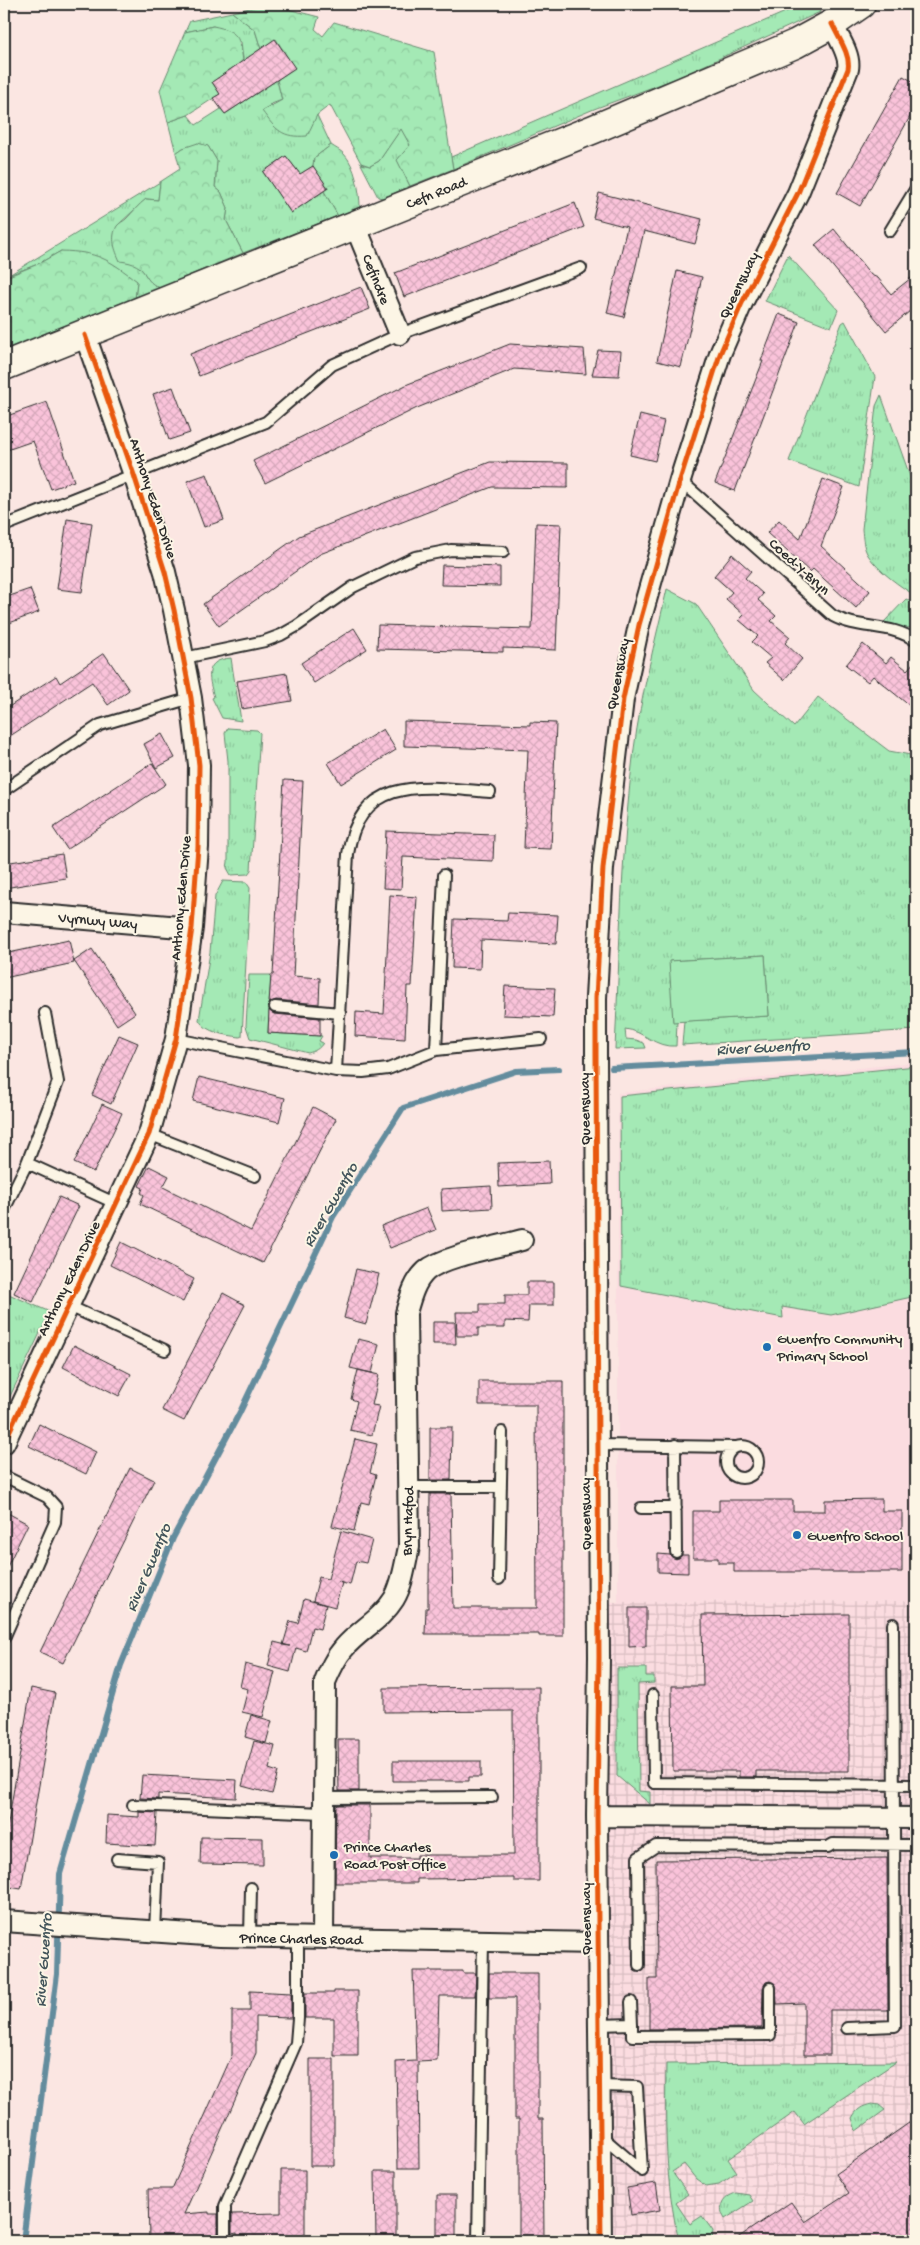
<svg xmlns="http://www.w3.org/2000/svg" width="920" height="2245" viewBox="0 0 920 2245" font-family="'Gochi Hand',sans-serif">
	<style>
		.built { fill: #fbdce0 }
		.industrial { fill: url(#industrial-grid) }
		.grass { fill: url(#grass-tufts); stroke: #688a70 }
		.forest { fill: url(#forest-crowns); stroke: #688a70 }
		.pitch { fill: #a4e9b5; stroke: #688a70 }
		.lines { fill: none; stroke-linecap: round; stroke-linejoin: round }
		.stream { stroke: #638c9d; stroke-width: 6 }
		.building { fill: url(#building-cross-hatch); stroke: #2b2b2b }
		.lane-casing { stroke: #2b2b2b; stroke-width: 14 }
		.street-casing { stroke: #2b2b2b; stroke-width: 24 }
		.secondary-casing { stroke: #2b2b2b; stroke-width: 31 }
		.lane { stroke: #fcf5e5; stroke-width: 10 }
		.street { stroke: #fcf5e5; stroke-width: 20 }
		.secondary { stroke: #fcf5e5; stroke-width: 28 }
		.cycleway-casing { stroke: #fcf5e5; stroke-width: 8 }
		.cycleway { stroke: #e8590c; stroke-width: 5 }
		.poi-dot { fill: #1f6fb2; stroke: #fcf5e5; stroke-width: 2 }
		.labels { text-anchor: middle; stroke-width: 4; stroke-linejoin: round; paint-order: stroke }
		.street-label { font-size: 15px; fill: #2b2b2b; stroke: #fcf5e5 }
		.poi-label { font-size: 15px; fill: #2b2b2b; stroke: #fcf5e5; text-anchor: start }
		.water-label { font-size: 16px; font-style: italic; fill: #42545a; stroke: #fcf5e5 }
	</style>
	<defs>
		<pattern id="industrial-grid" width="8" height="8" patternUnits="userSpaceOnUse" patternTransform="scale(1.25)"><rect width="8" height="8" fill="#fbdce0"/><path d="M0 4h8M4 0v8" fill="none" stroke="#d7bdc0"/></pattern>
		<pattern id="grass-tufts" width="24" height="20" patternUnits="userSpaceOnUse" patternTransform="scale(1.25)"><rect width="24" height="20" fill="#a4e9b5"/><path d="M3 7l-1-3M5 7V3M7 7l1-3M15 17l-1-3M17 17v-4M19 17l1-3" fill="none" stroke="#8dc89c"/></pattern>
		<pattern id="forest-crowns" width="20" height="18" patternUnits="userSpaceOnUse" patternTransform="scale(1.25)"><rect width="20" height="18" fill="#a4e9b5"/><path d="M2 6a3 3 0 1 1 6 0M12 15a3 3 0 1 1 6 0" fill="none" stroke="#8dc89c"/></pattern>
		<pattern id="building-cross-hatch" width="8" height="8" patternUnits="userSpaceOnUse" patternTransform="scale(1.25)"><rect width="8" height="8" fill="#fac3da"/><path d="M0 0l8 8M0 8l8-8" fill="none" stroke="#d6a8bb"/></pattern>
	</defs>
	<rect width="100%" height="100%" fill="#fbe6e2"/>
	<filter id="ink" filterUnits="userSpaceOnUse"><feTurbulence type="fractalNoise" baseFrequency=".02" numOctaves="2"/><feDisplacementMap in="SourceGraphic" scale="10" xChannelSelector="R" yChannelSelector="G"/><feConvolveMatrix kernelMatrix="1 2 1 2 8 2 1 2 1" color-interpolation-filters="sRGB"/></filter>
	<g filter="url(#ink)">
		<path class="built" d="M916 1062V1601L618 1602V1093Z"/>
		<path class="industrial" d="M916 1601V2241H601L598 1602Z"/>
		<path class="grass" d="M804 4H818L820 12 677 78 594 109 453 169 451 157Z
			M232 12 255 30 261 49 243 61 241 42 213 26 185 32 190 21Z
			M277 80 282 100 269 105 317 115 331 145 314 158 313 166 300 174 286 156 263 172 291 213 324 191 338 216 243 253 226 220 228 208 221 192 215 187 217 161 208 146 183 148 176 153 168 122 188 115 196 125 221 109 225 114Z
			M401 128 410 145 398 161 410 186 383 198 378 197 361 164 370 166 379 161Z
			M160 182 158 200 146 199 118 225 120 260C152 265 138 278 160 288L135 299 137 281 61 251 38 264 9 275Z
			M788 255 838 310 831 327 765 301Z
			M845 321 875 377 859 487 789 461 842 323Z
			M881 395 916 493V596C901 587 878 571 868 555 863 547 863 538 862 529L876 406Z
			M667 589 696 604 754 690 794 727 818 697 889 751 916 756V1030L682 1045 684 1021 769 1016 765 955 670 961 673 1021H677L676 1046C655 1048 644 1031 625 1029L626 1039 636 1040 644 1043 646 1048 615 1049C620 949 621 848 634 749 641 695 655 642 667 589Z
			M906 599 916 604V627L905 628 884 622Z
			M231 658C234 680 238 699 241 721L222 718 212 698 214 697C208 677 204 660 231 658Z
			M228 728 257 730 260 733 251 870 248 874 231 875 227 868 228 862V761L225 733Z
			M223 881 246 882 250 888 242 1036 240 1037C226 1035 206 1033 199 1020L210 952 215 896Z
			M249 975H271L268 1033 322 1036 319 1041 323 1043C319 1049 315 1051 308 1053L250 1038 246 1026Z
			M916 1066V1296L831 1315 782 1307 783 1318 621 1286 620 1096Z
			M4 1292 50 1312 4 1409Z
			M617 1668H646V1676H654V1683L638 1684 639 1791 650 1792V1804L617 1776Z
			M896 2062 804 2124 795 2112 728 2159 737 2172 719 2184 706 2186 696 2179 684 2164 672 2172 688 2194 676 2203 690 2224 702 2216 713 2231 712 2241H679C665 2183 665 2124 666 2064Z
			M872 2104 879 2105 885 2110 856 2131 852 2118C857 2109 862 2106 872 2104Z
			M736 2193 749 2195 753 2201 725 2219C717 2207 723 2197 736 2193Z"/>
		<path class="forest" d="M268 4 319 17 315 29 323 36 334 22 434 52 453 169 410 186 397 160 410 145 401 129 379 161 370 166 361 163 330 105 317 115 307 136C282 138 276 130 262 111L282 100 277 80 294 68 276 39 261 49 255 30 232 12Z
			M213 26C238 31 240 37 243 61L212 82 220 94 188 115 168 122 160 90 185 32Z
			M198 143 208 146 217 161 215 187 221 192 228 208 226 220 243 253 160 288C138 278 152 265 120 261 115 250 110 238 117 226 119 223 124 221 126 219 133 212 138 205 146 199L158 200 160 182 180 169 176 153 183 148Z
			M331 145C335 148 340 150 344 154 355 165 360 192 360 207L338 216 324 191 328 188 313 166 314 158Z
			M61 251C98 252 108 259 137 281L135 299 13 352 4 349V278L38 264Z"/>
		<path class="pitch" d="M765 955 769 1016 673 1022 669 961Z"/>
		<g class="lines">
			<path class="stream" d="M612 1068 916 1052
				M23 2241 57 1974 60 1874 121 1665 173 1538 240 1412 333 1217 403 1108 516 1071 559 1069"/>
		</g>
		<path class="building" d="M275 39 295 68 225 114 213 98 220 94 212 82Z
			M903 76 916 83V106L860 206 837 193Z
			M286 156 300 174 313 166 328 188 291 213 263 172Z
			M599 193 702 219 695 244 644 231 624 317 607 313 627 227 593 218Z
			M575 203 584 227 404 297 395 273Z
			M834 229 871 275 878 278 891 294 916 274V306L886 331 815 245Z
			M677 271 702 277 681 367 657 361Z
			M361 287 370 309 199 376 190 354Z
			M779 314 799 322 735 491 715 483 763 361H761Z
			M510 344 584 349 586 374 514 369 417 408 265 483 253 461 408 384Z
			M598 350 621 351 619 376 592 375Z
			M173 387 190 433 169 440 153 394Z
			M47 402 74 481 51 489 33 441 4 451V417Z
			M640 415 664 421 655 461 630 455Z
			M490 462 568 463V488L492 487 320 554 219 626 203 604 299 536Z
			M207 474 224 520 204 527 187 481Z
			M823 479 844 487 821 546 870 591 856 608 813 569 810 572 767 533 779 520 800 539Z
			M67 519 92 523 82 592 57 589Z
			M536 523 561 524 556 650 503 648V652L377 649 378 625 532 629Z
			M732 554 751 571 745 578 763 594 758 600 776 616 771 621 790 637 785 643 802 659 784 680 765 663 771 658 752 642 758 636 739 620 744 615 726 599 732 592 714 576Z
			M442 565 500 567V586L441 585Z
			M30 589 39 612 4 625V598Z
			M354 628 367 649 314 683 301 663Z
			M863 644 886 663 891 657 907 670 916 660V711L873 676 868 682 846 665Z
			M104 653 129 690 108 705 92 682 4 740V710L56 676 60 683Z
			M287 673 292 701 242 709 237 681Z
			M404 721 530 725V722L556 723 551 849 524 848 528 750 404 746Z
			M383 729 396 750 341 784 328 763Z
			M162 734 175 758 156 768 144 744Z
			M152 763 166 784 67 849 53 828Z
			M284 780 303 781 293 976 320 978 319 1004 276 1000 269 1003 271 975H273Z
			M386 831 494 835 493 861 403 857 401 889 383 888Z
			M62 854 66 878 4 888V863Z
			M390 895 417 897 412 986H407L405 1039 355 1036 356 1012 384 1014Z
			M508 913 558 915 556 944 481 940 480 969 452 968 454 919 507 921Z
			M69 940 74 963 4 978V954Z
			M92 949 135 1013 117 1025 74 961Z
			M505 986 555 988 553 1017 503 1015Z
			M269 1010 274 1014 320 1018V1036L268 1033Z
			M119 1035 138 1043 111 1104 92 1095Z
			M199 1077 285 1098 279 1122 193 1101Z
			M102 1104 122 1113 94 1172 74 1163Z
			M313 1107 336 1119 263 1263 140 1204 144 1195 141 1193 143 1188 139 1186 149 1166 169 1176 163 1187 251 1231Z
			M549 1161 550 1184 499 1187 498 1163Z
			M491 1186 492 1208 442 1211 441 1189Z
			M59 1197 79 1206 33 1302 14 1293Z
			M427 1208 436 1230 390 1248 381 1226Z
			M121 1242 194 1279 183 1302 110 1265Z
			M356 1269 379 1274 366 1324 344 1318Z
			M527 1282H554V1305H529L528 1322 505 1321V1328H478V1336H457L456 1312H480V1304H505V1295H527Z
			M223 1293 245 1305 184 1421 162 1410Z
			M433 1322H455L456 1344H433Z
			M358 1339 379 1344 372 1373 350 1368Z
			M74 1345 131 1374 119 1396 63 1367Z
			M358 1370 379 1375 372 1405 379 1406 372 1435 350 1430 357 1401 351 1399Z
			M479 1381H563V1636H539V1634H425L426 1608H428V1582H429L430 1494H451L453 1608H537L536 1405H479Z
			M39 1424 96 1452 86 1474 29 1446Z
			M430 1427H452L451 1480H430Z
			M355 1439 377 1444 370 1473 376 1475 369 1504 361 1502 354 1531 332 1526Z
			M130 1468 154 1480 63 1663 40 1652Z
			M882 1499V1511H902V1572H734V1563H718V1558H693V1511H719V1500H793V1511H825V1500Z
			M4 1511 28 1524 4 1573Z
			M341 1531 372 1540 366 1563 356 1561 350 1585 338 1582 342 1583 335 1607 313 1601 319 1577 328 1579Z
			M658 1554 670 1555 676 1559 682 1555H688V1573L658 1572Z
			M304 1599 326 1605 320 1629 312 1627 306 1651 296 1648 290 1672 268 1666 274 1642 290 1646 283 1645 290 1621 298 1623Z
			M629 1608H646V1646L629 1647Z
			M849 1614V1771H756V1777H739V1771H673L672 1686H703L702 1615Z
			M245 1664 275 1672 263 1717 242 1712 248 1689 240 1687Z
			M539 1687V1881H514V1878L417 1879V1883H335L336 1806 339 1805H370V1858H417V1855H514L513 1711 384 1712V1688Z
			M31 1688 55 1693 21 1889 4 1886V1847Z
			M251 1715 272 1721 266 1743 245 1737Z
			M338 1739H359V1791H339Z
			M254 1741 275 1746 269 1769 278 1772 272 1794 242 1786Z
			M393 1761H481V1777H469V1781H393Z
			M142 1775 237 1780 236 1798 158 1794V1799L140 1798Z
			M139 1812 157 1813 155 1846 106 1843 107 1815 139 1817Z
			M201 1837 263 1838V1865L200 1864Z
			M887 1858 888 2010H830V2055H804V2003L777 2004 776 1985 770 1981 766 1982 763 1988 762 2028 649 2029V1979H657L656 1860Z
			M413 1971H463V1973H476L475 1996H439L437 2061 418 2062 419 2168H398L396 2062 416 2061Z
			M489 1973H538V2119H543L544 2241H519V2119H515V1998H489Z
			M250 1991 291 1993V2018L256 2017V2053L184 2214 209 2212V2214H218V2235L169 2239V2241H149L148 2189H172L232 2055V2011H250Z
			M334 1991H358V2056H334V2018H305V1993H334Z
			M310 2059H334V2166H310Z
			M916 2118V2241H733L791 2202 805 2222 849 2193 836 2174Z
			M281 2170H305V2241H237V2233L232 2234V2214L281 2213Z
			M375 2171H396V2241H376Z
			M656 2183 660 2210 631 2215 627 2188Z
			M437 2195H456V2241H437Z"/>
		<g class="lines">
			<defs>
				<path id="lane" d="M890 231 916 188
					M680 480 833 616C859 630 892 623 916 641
					M4 526 266 422 332 365 400 334 581 268
					M184 658 265 641 281 635 297 626 353 587 415 557 451 550 503 552
					M4 790 100 725 191 698
					M275 1007 340 1013
					M176 1039 336 1071 363 1072 388 1069 436 1050 541 1039
					M436 1050 444 875
					M336 1071 348 854C360 772 429 787 490 792
					M149 1134 255 1176
					M27 1163 117 1204
					M4 1210 27 1163 58 1082 45 1013
					M69 1306 165 1350
					M597 1445 736 1447
					M675 1445 676 1552
					M726 1462a16 16 0 1 1 32 0a16 16 0 1 1-32 0Z
					M4 1476 47 1497 56 1507 55 1522 4 1638
					M408 1487H501
					M641 1508H676
					M499 1579 502 1432
					M653 1695 654 1783 916 1785
					M323 1798 492 1797
					M133 1805 323 1813
					M117 1859 158 1862 155 1932
					M250 1937 251 1888
					M639 1965 638 1858 656 1846 828 1847 833 1844 916 1845
					M631 2002 632 2024
					M599 2025 632 2024V2036L770 2035V1988
					M847 2028 895 2026 893 1624
					M600 2086 637 2087 642 2171 600 2135
					M225 2241V2206L296 2043 298 2018V1938
					M478 2241 483 1941"/>
				<path id="street" d="M355 225 400 334
					M4 912 192 928
					M4 1443 149 1134 176 1039 192 928 198 847 199 765 191 698 174 610 165 572 134 475 85 335
					M597 1816 916 1818
					M4 1921 220 1936 598 1943
					M323 1938 325 1682C330 1670 335 1658 344 1648 359 1630 381 1620 394 1599 403 1584 405 1564 409 1547L406 1313C410 1299 414 1282 426 1271 443 1256 498 1247 522 1240
					M601 2241 597 1816 599 1657 596 1054V998L603 868 623 699 639 625 680 480 720 354 742 303 798 193 848 69C851 55 838 37 832 24"/>
				<path id="secondary" d="M4 366 594 129 795 44 832 24 861 4"/>
			</defs>
			<use href="#lane" class="lane-casing"/>
			<use href="#street" class="street-casing"/>
			<use href="#secondary" class="secondary-casing"/>
			<use href="#lane" class="lane"/>
			<use href="#street" class="street"/>
			<use href="#secondary" class="secondary"/>
			<defs>
				<path id="cycleway" d="M4 1443 149 1134 176 1039 192 928 198 847 199 765 191 698 174 610 165 572 134 475 85 335
					M601 2241 597 1816 599 1657 596 1054V998L603 868 623 699 639 625 680 480 720 354 742 303 798 193 848 69C851 55 838 37 832 24"/>
			</defs>
			<use href="#cycleway" class="cycleway-casing"/>
			<use href="#cycleway" class="cycleway"/>
		</g>
	</g>
	<g class="poi-dot">
		<circle cx="767" cy="1347" r="5"/>
		<circle cx="797" cy="1535" r="5"/>
		<circle cx="334" cy="1855" r="5"/>
	</g>
	<g class="labels">
		<g class="street-label">
			<text transform="translate(436 192) rotate(-22)" y="5">Cefn Road</text>
			<text transform="translate(377 279) rotate(68)" y="5">Cefindre</text>
			<text transform="translate(738 285) rotate(-64)" y="5">Queensway</text>
			<text transform="translate(154 498) rotate(72)" y="5">Anthony Eden Drive</text>
			<text transform="translate(800 566) rotate(42)" y="5">Coed-Y-Bryn</text>
			<text transform="translate(617 674) rotate(-79)" y="5">Queensway</text>
			<text transform="translate(180 898) rotate(-85)" y="5">Anthony Eden Drive</text>
			<text transform="translate(98 920) rotate(5)" y="5">Vyrnwy Way</text>
			<text transform="translate(584 1109) rotate(-91)" y="5">Queensway</text>
			<text transform="translate(68 1278) rotate(-64)" y="5">Anthony Eden Drive</text>
			<text transform="translate(585 1514) rotate(-91)" y="5">Queensway</text>
			<text transform="translate(407 1521) rotate(-88)" y="5">Bryn Hafod</text>
			<text transform="translate(585 1919) rotate(-90)" y="5">Queensway</text>
			<text transform="translate(301 1938) rotate(1)" y="5">Prince Charles Road</text>
		</g>
		<g class="poi-label">
			<text x="777" y="1343">Gwenfro Community<tspan x="777" dy="17">Primary School</tspan></text>
			<text x="807" y="1540">Gwenfro School</text>
			<text x="344" y="1851">Prince Charles<tspan x="344" dy="17">Road Post Office</tspan></text>
		</g>
		<g class="water-label">
			<text transform="translate(763 1046) rotate(-3)" y="6">River Gwenfro</text>
			<text transform="translate(329 1204) rotate(-60)" y="6">River Gwenfro</text>
			<text transform="translate(147 1567) rotate(-67)" y="6">River Gwenfro</text>
			<text transform="translate(42 1960) rotate(-86)" y="6">River Gwenfro</text>
		</g>
	</g>
	<rect width="920" height="2245" fill="none" stroke="#fcf5e5" stroke-width="20"/>
	<rect x="10" y="10" width="900" height="2225" fill="none" stroke="#2b2b2b" stroke-width="2" filter="url(#ink)"/>
</svg>
